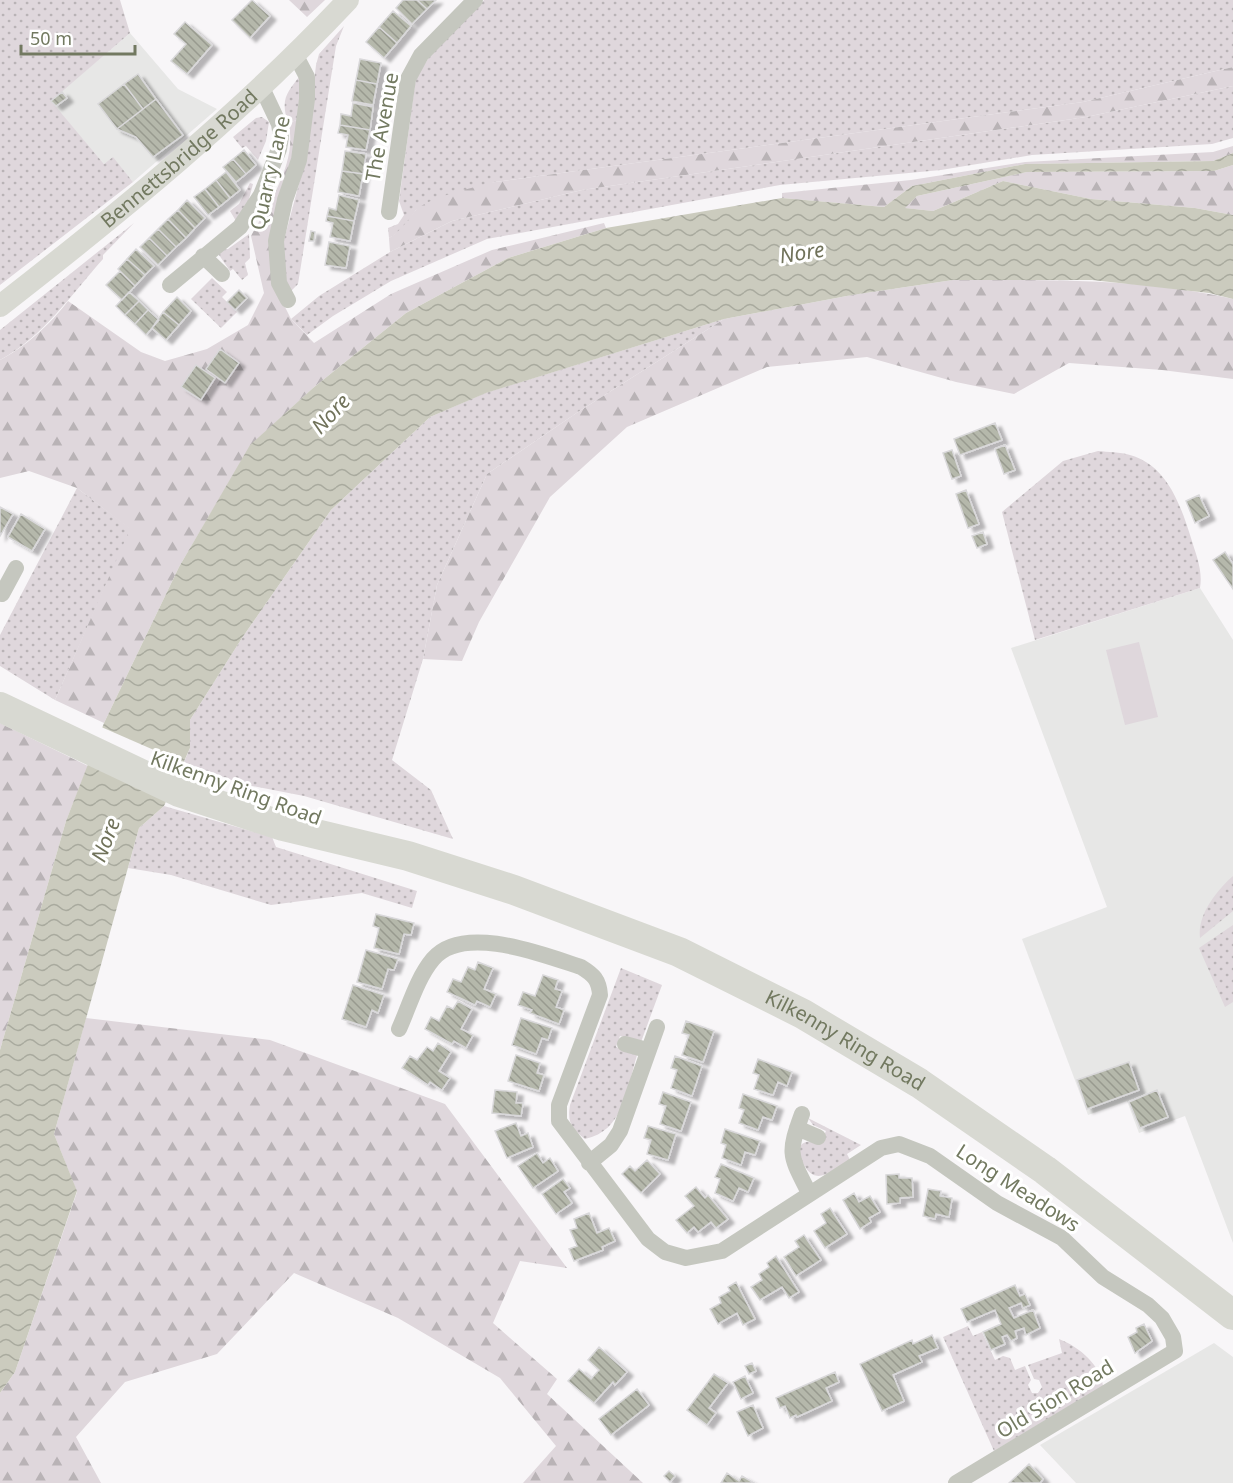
<svg xmlns="http://www.w3.org/2000/svg" width="1233" height="1483" viewBox="0 0 1233 1483" font-family="'Noto Sans',sans-serif">
	<style>
		.built { fill: #e7e7e6 }
		.grass { fill: url(#grass-dots) }
		.forest { fill: url(#forest-firs) }
		.park { fill: #dfd7dc }
		.water { fill: url(#water-waves) }
		.pier { fill: #f8f6f8 }
		.building { fill: url(#building-back-hatch); stroke: #d9d8da; stroke-width: 1.5; filter: url(#shadow) }
		.lines { fill: none; stroke-linecap: round; stroke-linejoin: round }
		.street { stroke: #c5c7bf; stroke-width: 16 }
		.secondary { stroke: #d8d9d2; stroke-width: 22 }
		.highway { stroke: #d8d9d2; stroke-width: 30 }
		.labels { text-anchor: middle; stroke-width: 6; stroke-linejoin: round; paint-order: stroke }
		.street-label { font-size: 20px; fill: #727960; stroke: #fff }
		.water-label { font-size: 21px; font-style: italic; fill: #70725a; stroke: #fff }
	</style>
	<defs>
		<pattern id="grass-dots" width="8" height="8" patternUnits="userSpaceOnUse" patternTransform="scale(1.5)"><rect width="8" height="8" fill="#dfd7dc"/><path d="M2 2h.1M6 6h.1" fill="none" stroke="#b9b3b6" stroke-width="1.8" stroke-linecap="round"/></pattern>
		<pattern id="forest-firs" width="22" height="20" patternUnits="userSpaceOnUse" patternTransform="scale(1.5)"><rect width="22" height="20" fill="#dfd7dc"/><path d="M5 1l3.5 6h-7zM16 11l3.5 6h-7z" fill="#b9b3b6"/></pattern>
		<pattern id="water-waves" width="16" height="10" patternUnits="userSpaceOnUse" patternTransform="scale(1.5)"><rect width="16" height="10" fill="#cbcbbe"/><path d="M0 5q4-4 8 0t8 0" fill="none" stroke="#a9aa9e"/></pattern>
		<pattern id="building-back-hatch" width="6" height="6" patternUnits="userSpaceOnUse" patternTransform="scale(1.5)"><rect width="6" height="6" fill="#b5b8ab"/><path d="M-1 5l2 2M0 0l6 6M5-1l2 2" fill="none" stroke="#989a8f"/></pattern>
		<filter id="shadow"><feDropShadow dx="6" dy="4" stdDeviation="1.5" flood-color="#0004"/></filter>
	</defs>
	<rect width="100%" height="100%" fill="#f8f6f8"/>
	<path class="built" d="M130 33 178 89 217 109 133 182 113 158 104 164 50 101Z
		M1200 588 1233 640V1243L1185 1116 1139 1133 1127 1101 1088 1115 1022 939 1107 907 1011 648Z
		M1214 1343 1233 1357V1483H1076L1040 1445Z"/>
	<path class="grass" d="M0 0H120L130 33 51 101 104 164 113 157 133 182 0 285Z
		M484 0H1233V67L1083 102 495 182 416 210 402 230 389 238 388 228 398 224 404 215 399 201 416 77 430 56Z
		M344 26 336 46 298 284 291 291 283 281 280 255 305 161 316 65 319 54Z
		M302 73 297 120 288 123C280 98 287 93 302 73Z
		M1233 86V138L1212 144 1032 155 941 170 780 185 487 239 391 281 333 316 307 335 291 319 319 296 390 252 452 221 582 190 1086 117Z
		M262 117 269 122 266 141 258 160 246 146 242 148 233 137 256 118Z
		M250 183 253 184 246 210 236 221 230 211 239 204Z
		M134 223 103 255V259C71 295 43 337 0 360V330Z
		M249 234 250 258 245 263 248 275 242 280 233 269 230 271 219 255 221 250 228 249Z
		M212 278 227 292 222 297 237 312 221 328 191 299Z
		M724 319 578 412 487 474 437 585 423 659 392 760 431 790 453 839 304 796 242 784 184 762 190 748V720L242 638 331 510 430 417 485 393Z
		M1098 451C1108 452 1120 452 1130 455 1167 465 1181 506 1191 538 1196 555 1203 570 1200 588L1035 640 1002 512 1063 461Z
		M77 488 131 529 55 700 0 666V635Z
		M164 806 272 837 276 847 417 891 412 908 362 893 271 905 171 875 128 868 139 828Z
		M1233 876V911L1200 938C1197 915 1217 890 1233 876Z
		M1233 925V1002L1225 1007 1199 948Z
		M621 968 662 985 641 1042 620 1036 616 1047 637 1055C627 1088 624 1131 585 1139 572 1129 567 1123 570 1105Z
		M808 1118 861 1145 847 1154 851 1162C821 1177 812 1188 797 1150 804 1139 809 1141 820 1144L826 1131 813 1125Z
		M968 1326 973 1336 982 1332 995 1360 1003 1356 1010 1358 1015 1370 1025 1366 1031 1380 1028 1385 1032 1393H1038L1042 1387 1039 1380 1034 1379 1028 1365 1062 1353 1059 1339C1080 1347 1101 1366 1103 1386L994 1451 943 1337Z"/>
	<path class="forest" d="M289 0H325L307 17Z
		M1233 67V86L1086 117 582 190 452 221 390 252 389 238C402 230 406 222 415 211 426 198 478 186 495 182L1083 102Z
		M297 120 275 287 291 319 314 343 391 294 492 250 604 223 606 228 508 258 406 313 313 388 251 445 179 567 104 723 55 700 130 529 77 488 29 471 0 478V360C25 347 51 324 68 301L141 352 165 361 207 349 248 325 264 293 251 236C268 205 299 160 288 123Z
		M1233 146V153L1213 161 1025 164 912 186 884 207 782 198V193L911 180 1025 162 1213 152Z
		M1233 165V215L1195 208 1091 199 1003 181 933 211 904 208 917 196 1027 172 1214 171Z
		M953 280C1047 280 1141 278 1233 299V379L1162 370 1069 363 1014 394 956 382 867 357 767 367 627 427 550 497 479 622 462 661 423 659 437 585 487 474 578 412 724 319 852 295Z
		M0 723 88 766 66 821 0 1050Z
		M86 1018 270 1040 445 1104 567 1268 520 1261 493 1323 557 1379 547 1394 643 1483H523L556 1446 500 1378 398 1318 294 1273 217 1354 125 1382 76 1437 101 1483H0V1393L15 1372 77 1192 54 1134Z"/>
	<path class="park" d="M1139 642 1158 717 1125 725 1106 650Z"/>
	<path class="water" d="M1233 153V165L1214 171 1027 172 917 196 905 208 933 211 1003 181 1091 199 1195 208 1233 215V299L1209 293 1092 280H953L852 295 724 319 486 393 430 417 331 510 242 638 190 720V748L164 806 139 828 54 1134 77 1191 15 1372 0 1393V1050L66 821 104 723 179 567 250 445 313 388 406 313 508 258 606 228 782 198 884 207 912 186 1025 164 1213 161Z"/>
	<path class="pier" d="M99 726 186 764 169 802 85 763Z"/>
	<path class="building" d="M252 0 270 16 250 38 232 20Z
		M403 0H417L427 9 412 24 396 8Z
		M417 0H436L427 9Z
		M393 11 411 26 397 43 379 27Z
		M185 22 212 45 187 74 171 61 186 44 174 34Z
		M379 27 397 43 384 58 366 42Z
		M360 59 381 63 377 84 356 80Z
		M138 74 156 99 143 109 124 84Z
		M356 80 377 84 373 105 352 101Z
		M124 84 143 109 117 129 98 104Z
		M62 92 67 98 56 106 51 101Z
		M156 99 183 135 153 157 136 137 117 129Z
		M353 103 373 107 370 130 340 125 341 114 351 116Z
		M340 125 370 130 366 150 346 147 348 135 338 133Z
		M244 150 256 165 246 174 233 159Z
		M345 151 366 154 363 174 342 171Z
		M233 159 246 174 236 182 223 167Z
		M342 171 363 174 359 196 338 192Z
		M226 172 240 190 230 198 216 180Z
		M216 180 230 198 219 207 205 189Z
		M205 189 219 207 208 215 194 197Z
		M339 195 359 200 354 221 327 216 329 208 336 210Z
		M187 200 205 218 195 228 178 210Z
		M178 210 195 228 186 238 168 219Z
		M327 216 354 221 350 241 330 237 333 223 326 221Z
		M168 219 186 238 176 247 158 229Z
		M158 229 176 247 167 256 149 238Z
		M311 231 315 232 314 241H309Z
		M149 238 167 256 158 265 140 247Z
		M329 242 350 246 346 268 325 265Z
		M136 249 154 266 145 275 127 259Z
		M127 259 145 275 135 286 118 269Z
		M120 271 135 286 122 300 106 285Z
		M239 290 247 298 235 310 227 302Z
		M129 292 139 301 125 315 116 306Z
		M177 297 191 311 179 325 163 312Z
		M139 301 148 310 135 324 125 315Z
		M148 310 159 320 146 335 135 324Z
		M163 312 179 325 166 340 152 328Z
		M220 349 239 363 225 383 206 369Z
		M196 365 215 378 201 400 181 387Z
		M995 423 1002 440 960 455 954 439Z
		M1005 445 1015 470 1004 474 995 449Z
		M952 450 961 476 952 479 943 453Z
		M966 490 979 524 968 528 956 494Z
		M1199 495 1209 516 1195 523 1186 501Z
		M0 507 13 514 0 536Z
		M21 514 45 529 32 551 8 537Z
		M983 532 987 544 977 548 972 536Z
		M1225 552 1233 564V589L1213 560Z
		M376 914 414 923 411 935 404 934 399 954 374 948 379 928 373 926Z
		M366 950 398 959 394 970 388 969 382 989 357 982Z
		M478 962 493 968 484 989 496 994 490 1007 477 1001 475 1005 447 992 453 979 461 982 468 967 475 970Z
		M543 975 558 980 555 989 562 991 556 1007 564 1010 559 1024 530 1013 532 1010 518 1005 523 992 535 996Z
		M353 985 384 995 378 1013 372 1010 366 1027 342 1019Z
		M458 1001 472 1009 461 1029 473 1035 466 1048 454 1041 452 1044 425 1029 431 1017 439 1021 447 1006 453 1009Z
		M521 1018 552 1028 548 1040 542 1038 536 1054 512 1045Z
		M686 1021 714 1031 703 1062 682 1055 689 1035 682 1033Z
		M438 1043 451 1052 439 1071 450 1078 442 1090 430 1082 428 1085 402 1068 410 1056 417 1060 427 1047 433 1051Z
		M516 1055 540 1063 537 1073 544 1075 539 1091 508 1081Z
		M675 1056 702 1066 692 1096 671 1088 677 1070 671 1068Z
		M758 1059 792 1072 787 1086 778 1082 773 1095 754 1089 759 1075 753 1073Z
		M1129 1062 1139 1090 1087 1109 1077 1080Z
		M495 1090 517 1092 516 1103H523L521 1116 492 1113Z
		M1157 1090 1168 1117 1140 1128 1129 1102Z
		M663 1092 691 1102 681 1131 660 1124 666 1106 659 1104Z
		M743 1094 777 1106 772 1120 763 1117 758 1130 739 1123 744 1110 739 1108Z
		M516 1123 521 1136 528 1133 533 1147 507 1158 495 1131Z
		M648 1126 676 1134 668 1160 647 1154 651 1140 644 1138Z
		M725 1129 760 1141 755 1155 745 1152 741 1165 722 1158 726 1145 721 1143Z
		M537 1153 543 1163 550 1158 558 1171 533 1188 518 1166Z
		M647 1160 660 1174 641 1193 622 1174 630 1166 635 1171Z
		M721 1164 754 1178 748 1192 739 1188 733 1201 715 1193 720 1179 715 1177Z
		M899 1174V1178H912L913 1197 900 1198V1203L887 1204 886 1175Z
		M563 1179 570 1188 564 1192 572 1203 556 1214 542 1194Z
		M696 1187 705 1198 708 1195 728 1219 716 1228 711 1222 698 1232 694 1227 687 1233 676 1220 694 1206 685 1196Z
		M928 1189 941 1191 940 1196 952 1198 949 1217 936 1214 935 1219 923 1216Z
		M854 1193 859 1202 870 1196 880 1212 869 1218 871 1222 860 1229 843 1200Z
		M830 1208 847 1234 825 1248 814 1231 826 1223 821 1214Z
		M589 1213 597 1233 609 1228 615 1241 602 1247 603 1250 574 1261 569 1249 577 1246 570 1230 577 1228 574 1219Z
		M804 1235 821 1260 796 1276 784 1257 799 1247 795 1241Z
		M776 1256 799 1292 789 1298 782 1287 760 1300 751 1287 762 1280 759 1274 769 1267 767 1263Z
		M736 1282 755 1319 743 1325 737 1313 718 1324 710 1309 721 1303 719 1297 730 1291 728 1287Z
		M1015 1285 1020 1296 1025 1294 1030 1305 1023 1308 1021 1303 1009 1308 1014 1318 1033 1310 1040 1328 1026 1335 1024 1328 1015 1331 1017 1338 1011 1341 1007 1335 1002 1337 1005 1344 991 1350 983 1332 1001 1324 995 1310 967 1322 961 1309Z
		M1144 1324 1152 1341 1135 1353 1128 1337 1137 1332 1136 1328Z
		M932 1335 938 1348 919 1356 922 1362 893 1375 904 1401 882 1411 860 1364 912 1340 913 1344Z
		M599 1347 627 1372 615 1385 613 1382 594 1403 568 1381 579 1369 591 1379 599 1370 588 1360Z
		M752 1363 756 1371 749 1374 745 1366Z
		M835 1372 839 1382 826 1388 832 1401 797 1417 796 1415 790 1418 785 1406 780 1408 776 1398Z
		M714 1374 728 1383 709 1408 716 1413 707 1425 687 1410Z
		M745 1376 753 1393 741 1399 733 1382Z
		M637 1389 649 1405 611 1435 599 1419Z
		M753 1405 763 1428 748 1436 737 1412Z
		M1029 1464 1043 1479 1040 1483H1009Z
		M669 1471 675 1476 670 1482 664 1476Z
		M727 1473 739 1481 742 1476 754 1483H721Z"/>
	<g class="lines">
		<path class="street" d="M389 212 408 79 421 55 475 0
			M203 256 222 274
			M170 285 240 227 261 195 279 149 281 137 279 124 262 88
			M288 300 279 283 276 241 285 200 299 160 307 99V77L296 56
			M2 594 16 568
			M399 1029C409 1007 417 978 433 959 463 923 544 955 581 967 594 975 599 980 600 995L559 1105V1121L648 1239 665 1252 686 1258 722 1251 881 1148 899 1144 930 1156 997 1203 1062 1238 1103 1277 1148 1305 1162 1318 1173 1337 1175 1351 956 1483
			M625 1044 647 1050
			M802 1114C787 1155 790 1155 809 1193
			M797 1128 818 1137
			M589 1163 611 1145 620 1131 657 1027"/>
		<path class="secondary" id="s1" d="M0 306C122 211 242 113 348 0"/>
		<path class="highway" id="s2" d="M0 707 179 792 283 826 408 856 514 890 679 952 803 1014 919 1083 1045 1170 1233 1315"/>
	</g>
	<g class="labels">
		<g class="street-label">
			<text transform="translate(382 127) rotate(-80)" y="7">The Avenue</text>
			<text dy="7" stroke="none"><textPath href="#s1" startOffset="232">Bennettsbridge Road</textPath></text>
			<text transform="translate(270 173) rotate(-77)" y="7">Quarry Lane</text>
			<text transform="translate(236 788) rotate(20)" y="7">Kilkenny Ring Road</text>
			<text dy="7" stroke="none"><textPath href="#s2" startOffset="912">Kilkenny Ring Road</textPath></text>
			<text transform="translate(1018 1188) rotate(33)" y="7">Long Meadows</text>
			<text transform="translate(1055 1399) rotate(-31)" y="7">Old Sion Road</text>
		</g>
		<g class="water-label">
			<text transform="translate(802 253) rotate(-9)" y="7">Nore</text>
			<text transform="translate(331 414) rotate(-47)" y="7">Nore</text>
			<text transform="translate(106 840) rotate(-69)" y="7">Nore</text>
		</g>
	</g>
	<path d="M21 45v9h114v-9" fill="none" stroke="#727960" stroke-width="3"/>
	<text x="30" y="45" font-size="18" fill="#727960" stroke="#ffffff" stroke-width="4.5" paint-order="stroke">50 m</text>
</svg>
